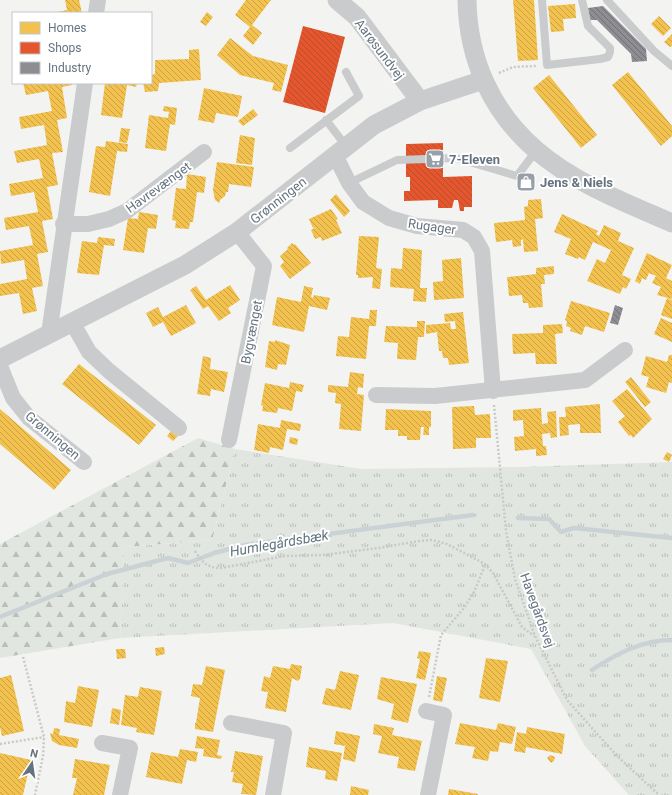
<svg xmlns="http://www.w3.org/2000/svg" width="672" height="795" viewBox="0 0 672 795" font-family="Roboto,sans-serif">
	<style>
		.grass { fill: url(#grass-tufts) }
		.forest { fill: url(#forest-firs) }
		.homes { fill: url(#homes-back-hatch) }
		.shops { fill: url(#shops-back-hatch) }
		.industry { fill: url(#industry-back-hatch) }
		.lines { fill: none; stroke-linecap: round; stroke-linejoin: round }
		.stream { stroke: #cbd2d5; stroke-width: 4.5 }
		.path { stroke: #c8c9c8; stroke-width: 2.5; stroke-dasharray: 2 2; stroke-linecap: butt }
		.service { stroke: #c9cbcc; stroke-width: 8 }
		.minor { stroke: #c9cbcc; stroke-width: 16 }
		.tertiary { stroke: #c9cbcc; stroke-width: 19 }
		.labels { text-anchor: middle; stroke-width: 4; stroke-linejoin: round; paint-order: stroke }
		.street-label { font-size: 13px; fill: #657380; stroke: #fff }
		.poi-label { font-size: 13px; font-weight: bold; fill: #657380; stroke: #fff; text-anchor: start }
		.water-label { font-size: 14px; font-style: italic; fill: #61747e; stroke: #fff }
	</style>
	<defs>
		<pattern id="grass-tufts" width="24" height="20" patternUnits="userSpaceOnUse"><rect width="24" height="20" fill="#e2e6e0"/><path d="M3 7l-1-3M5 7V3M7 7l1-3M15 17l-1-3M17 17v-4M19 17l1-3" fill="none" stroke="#bbbfbb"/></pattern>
		<pattern id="forest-firs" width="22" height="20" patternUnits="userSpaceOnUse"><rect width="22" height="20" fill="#e2e6e0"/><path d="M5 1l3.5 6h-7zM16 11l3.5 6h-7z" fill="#bbbfbb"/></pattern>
		<pattern id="homes-back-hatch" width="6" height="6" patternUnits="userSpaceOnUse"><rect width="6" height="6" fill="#f2c14e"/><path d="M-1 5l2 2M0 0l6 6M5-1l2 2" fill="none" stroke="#c8a146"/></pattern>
		<pattern id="shops-back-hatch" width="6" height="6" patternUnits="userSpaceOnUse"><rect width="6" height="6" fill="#e4572e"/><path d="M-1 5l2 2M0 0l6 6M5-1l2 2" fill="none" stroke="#bc4c2c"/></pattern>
		<pattern id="industry-back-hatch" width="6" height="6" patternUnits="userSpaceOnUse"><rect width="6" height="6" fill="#8d8d92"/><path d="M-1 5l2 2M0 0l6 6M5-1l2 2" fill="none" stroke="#717277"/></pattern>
	</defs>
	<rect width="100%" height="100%" fill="#f3f4f2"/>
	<path class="grass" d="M235 449 361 469 519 467 672 462V795H629L585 746 531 649 393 623 120 638 124 547 212 540Z"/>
	<path class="forest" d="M198 438 235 449 212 540 124 547 120 638 0 658V544Z"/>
	<path class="homes" d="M65 0H79L82 13H53L67 10Z
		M246 0H271L252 25 262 33 253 45 243 36 250 27 235 15Z
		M513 0H534L538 60 518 61Z
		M575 4 576 18 563 19 564 31 551 32 548 6Z
		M207 12 213 17 206 26 200 22Z
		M659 16 671 28 663 36 651 24Z
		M672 34V46L670 47 664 42Z
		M230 38 253 56 288 65 281 92 272 90 274 83 240 75 217 55Z
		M199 49 201 80 159 83 158 91 145 92 143 83H151V75L155 74V60L189 59V50Z
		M628 72 672 126V136L661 146 612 85Z
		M549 75 597 135 581 148 533 88Z
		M23 83H72V85L62 87 67 118 57 120 63 152 52 153 58 185 47 187 53 219 42 221 48 252 37 254 43 286 32 288 37 311 23 314 19 293 0 296V284L27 279 24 260 1 264 0 251 33 245 29 226 6 230 4 218 38 212 34 192 11 196 9 184 43 178 39 159 17 163 14 151 47 145 44 125 21 129 19 117 52 111 48 91 26 95Z
		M105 83H137L136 87 127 85 122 118 101 115Z
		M204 88 242 96 238 117 216 113 214 123 198 120Z
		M164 106 177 108 175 125 170 124 166 151 145 148 149 115 168 118 169 112 163 111Z
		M253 109 258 115 243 126 238 121Z
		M121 128 130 129 127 143 119 142Z
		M240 135 255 138 252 165 236 163Z
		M106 141 128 144 127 152 117 151 110 196 89 192 96 146 105 147Z
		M217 162 254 167 251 187 229 184 228 192H226L225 196 220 200 219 203 215 200 213 190Z
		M187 174 206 177 204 193 197 192 193 222H190L189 229 175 228 176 221 172 220 176 188 186 189Z
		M336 194 350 211 344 217 330 200Z
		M541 199 543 218 535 219 538 251 524 252 523 239 521 240V246L513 247 512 240 496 242 494 223 525 220 524 207 528 206V200Z
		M331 209 338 219 336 220 342 233 322 241 321 237 315 239 311 230 316 227 313 228 309 219Z
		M139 212 158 215 156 229 148 228 144 253 123 250 128 218 138 219Z
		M562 214 598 231 596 234 599 236 604 225 621 233 618 241 634 248 622 275 631 279 626 289 623 287 620 294 587 281 597 259 605 263 611 250 593 242 585 260 579 257 578 259 565 254 571 239 554 232Z
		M359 236 379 237 376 268 382 269 380 289 372 288 373 277 358 278V275H356Z
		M98 237 115 239 114 246 104 245 99 275 77 273 82 241 97 243Z
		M292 243 294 245 295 244 311 263 290 279 280 266 284 262 280 256 288 249 287 248Z
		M403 248 422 250 420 288H427L426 302 413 301 414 289 390 287 391 268 402 269Z
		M647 253 672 265 666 278 672 281V299L657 295 661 287 652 283 656 276 649 273 646 280 642 278 640 284 635 281Z
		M461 258 464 298 434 300 433 282 443 281 442 260Z
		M554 266V274L544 275 545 284H541L543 307 529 308 528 303H523L522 295 509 296 507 277 536 274V268Z
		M230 285 240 300 228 308 231 313 219 321 208 306 203 309 190 290 196 286 206 300Z
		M304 286 313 288 311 297 313 298 314 295 330 298 327 310 309 306 304 332 272 325 277 297 301 302Z
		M667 298 672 300V319L661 315Z
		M571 301 610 313 604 332 585 326 582 335 570 331 571 328 566 326 567 321 565 320Z
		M186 305 196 323 171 336 163 322 153 327 146 313 158 307 163 317Z
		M370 310H377L376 326H369L366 359 336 356 338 336 349 337 351 317 369 319Z
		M463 312 469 363 449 365 448 358H443L442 351H439L437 332 426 334V325L450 323 451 329H456L455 321 445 322 444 314Z
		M661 318 672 323V342L654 334Z
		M417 321H425L424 337H418L416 360 397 359 398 343 384 342 386 326 417 327Z
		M562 324 563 333 555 334 557 364H536L535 353 513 354 512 334 543 333V325Z
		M275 340 290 345 286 365 278 364 277 370 265 367 269 341 275 342Z
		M669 355H672V383L669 382 666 393 646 387 649 377 641 375 646 356 667 362Z
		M203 356 211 358 210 369 228 372 224 392 211 389 210 396 197 394Z
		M79 364 156 425 139 445 62 384Z
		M350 372 364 374 363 388 358 387 357 394 364 395 361 431 339 429 341 404 335 403 336 393 328 392V385L348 387Z
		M631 377 651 402 645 407 625 382Z
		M290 382 304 385 302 392 296 391 292 411 278 408 277 413 262 411 263 406 261 405 265 383 289 388Z
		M627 389 652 419 633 438 631 435 629 436 618 422 625 416 612 401Z
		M600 404 601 433H580V424L568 425 569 435 560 436 559 417H566L565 407Z
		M474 406 475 415 490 414 491 438H476V448L453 449 452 407Z
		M541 408 542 424 548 423 547 412 556 411 557 437 551 438 550 433 542 434 543 446H546L547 455 536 456V449L515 451 514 437 524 436 523 420 513 421V410Z
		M0 409 71 470 54 490 0 444Z
		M386 409 431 411V427H429V435H423L424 427H421L420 440H407V436H398V430H385Z
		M281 420 301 424 300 431 287 429 283 450 270 447 269 453 254 450 258 424 280 428Z
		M171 431 178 436 173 441 167 436Z
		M290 437 298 439 297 445 289 443Z
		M667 452 672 455 669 462 663 459Z
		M164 647 165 654 156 656 155 648Z
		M116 649H125L126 658 117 659Z
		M419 651 431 653 425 680 416 678 420 659 417 658Z
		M486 658 508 661 500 702 479 698Z
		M291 664 302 666 300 679 298 681 292 678 286 712 265 708 268 692 261 691 264 676 270 678 273 666 290 669Z
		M206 666 225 670 213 732 195 729V723H196L200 698 191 696 193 684 202 685Z
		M340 671 359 675 351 710 322 704 326 688 335 690Z
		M11 675 24 731 2 736 0 727V678Z
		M437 676 447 678 442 702 433 700Z
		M381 677 417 684 408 723 391 719 394 704 377 699Z
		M78 686 99 690 92 727 64 722 66 701 75 703Z
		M140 687 162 691 154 735 136 732 137 728 121 725 125 695 138 697Z
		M112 708 121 710 119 725 110 723Z
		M460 723 496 730 498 723 516 727 512 744 500 742 498 752 490 751 488 761 472 758 475 747 455 744Z
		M374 724 394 728 392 735 422 741 415 771 397 768 399 757 378 753 382 736 373 734Z
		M527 727 565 734 562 754 526 747 525 753 514 751 517 732 526 734Z
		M54 728 60 729 59 735 79 739 77 748 59 745 52 741 50 733 53 734Z
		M336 731 360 736 355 762 343 759 345 746 334 744Z
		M197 736 220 740 217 755 222 756 221 759 203 756 204 749 195 748Z
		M309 747 342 753 337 781 325 779 326 771 306 767Z
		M180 749 198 752 196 762 187 760 182 784 146 777 151 752 178 757Z
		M235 751 263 756 256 795 241 794 243 784 232 782 234 772H231Z
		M0 753 31 760 23 795H0Z
		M550 755 555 757 554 761 551 763 547 758Z
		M75 759 110 765 104 795H73L77 778H72Z
		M351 786 369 790 368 795H350Z
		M449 789 478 794V795H448Z"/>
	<path class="shops" d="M303 26 345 37 325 113 283 102Z
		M443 143V177L472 176V207H464V211H460L458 200H454L452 208H438V200L404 201V191H410V177H406V144Z"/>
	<path class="industry" d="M603 6 646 49 647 61 632 62 631 54 597 20H590L588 8Z
		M615 305 623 308 618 325 610 323Z"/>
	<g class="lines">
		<path class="stream" d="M518 518 549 519 561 532 574 528 672 538
			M0 617 107 574 168 558 188 563 214 553 245 545 473 515
			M592 670C616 654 642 640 672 640"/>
		<path class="path" d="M499 73 513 67 536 66
			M494 405 506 531 515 579 535 636 567 700 617 756 659 795
			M195 551C202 562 207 568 221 568L285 556 322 555 379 548 419 541 432 540 447 544 485 564 493 573 522 627 534 636
			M23 657 44 737 43 756 35 795
			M429 697 441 635 464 608 474 592 485 565
			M0 744 44 737"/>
		<path class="service" d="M542 0 547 65 600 59 608 57 610 52V48L588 26 582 0
			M607 0 654 51 672 66
			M326 120 346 146
			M290 148 359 96 346 72
			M349 183 397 160 456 158 517 176 536 151"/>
		<path class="minor" d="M96 13 98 0
			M335 155 349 183 363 202 389 218 417 226 463 230 474 237 482 251 493 391
			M63 224H88L109 219 127 211 204 152
			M72 322 89 352 109 371 179 428
			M49 334 85 83
			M0 366 13 398 29 418 84 462
			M376 395 435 396 585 380 625 350
			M229 440 264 266 237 232
			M426 711 444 715 428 795
			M231 723 284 733 273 795
			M102 743 130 748 120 795"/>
		<path class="tertiary" d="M337 0 357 17 420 101
			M467 0C468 59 491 111 536 150 574 183 626 203 672 223
			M0 359 185 265 237 232 374 125 420 101 483 80"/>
	</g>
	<defs>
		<symbol id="supermarket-square" viewBox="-11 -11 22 22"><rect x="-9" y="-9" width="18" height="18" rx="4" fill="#97a0a8" stroke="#fff"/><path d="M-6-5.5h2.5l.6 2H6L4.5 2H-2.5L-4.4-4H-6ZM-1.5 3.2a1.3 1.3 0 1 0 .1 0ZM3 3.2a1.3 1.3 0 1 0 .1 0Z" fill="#fff"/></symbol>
		<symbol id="shop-square" viewBox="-11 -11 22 22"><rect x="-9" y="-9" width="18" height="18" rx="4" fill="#97a0a8" stroke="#fff"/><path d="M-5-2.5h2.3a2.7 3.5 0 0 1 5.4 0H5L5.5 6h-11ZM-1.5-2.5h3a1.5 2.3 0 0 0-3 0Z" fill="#fff"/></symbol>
	</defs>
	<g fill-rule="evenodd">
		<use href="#supermarket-square" x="424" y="148" width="22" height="22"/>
		<use href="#shop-square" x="515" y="171" width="22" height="22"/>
	</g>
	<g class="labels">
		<g class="street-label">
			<text transform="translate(380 49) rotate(53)" y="5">Aarøsundvej</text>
			<text transform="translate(158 187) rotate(-36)" y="5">Havrevænget</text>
			<text transform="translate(278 200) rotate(-38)" y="5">Grønningen</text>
			<text transform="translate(432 226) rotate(8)" y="5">Rugager</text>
			<text transform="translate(251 332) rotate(-79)" y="5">Bygvænget</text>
			<text transform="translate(53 435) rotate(40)" y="5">Grønningen</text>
			<text transform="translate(538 610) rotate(70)" y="5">Havegårdsvej</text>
		</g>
		<g class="poi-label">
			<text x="449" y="164">7-Eleven</text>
			<text x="540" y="187">Jens &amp; Niels</text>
		</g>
		<g class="water-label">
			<text transform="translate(279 543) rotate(-10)" y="5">Humlegårdsbæk</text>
		</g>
	</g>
	<rect x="12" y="12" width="140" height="72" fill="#ffffff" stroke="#c1c7cc"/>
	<rect x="20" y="22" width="20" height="12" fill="#f2c14e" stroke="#c1c7cc"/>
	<text x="48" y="32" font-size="12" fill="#657380">Homes</text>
	<rect x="20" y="42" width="20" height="12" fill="#e4572e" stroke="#c1c7cc"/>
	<text x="48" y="52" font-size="12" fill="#657380">Shops</text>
	<rect x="20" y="62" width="20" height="12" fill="#8d8d92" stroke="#c1c7cc"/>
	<text x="48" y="72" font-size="12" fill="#657380">Industry</text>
	<g transform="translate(32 763) rotate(13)" stroke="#ffffff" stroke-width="3" paint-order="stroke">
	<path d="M0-3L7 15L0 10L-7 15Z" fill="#657380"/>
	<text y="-6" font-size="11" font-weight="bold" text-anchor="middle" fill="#657380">N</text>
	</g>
</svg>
